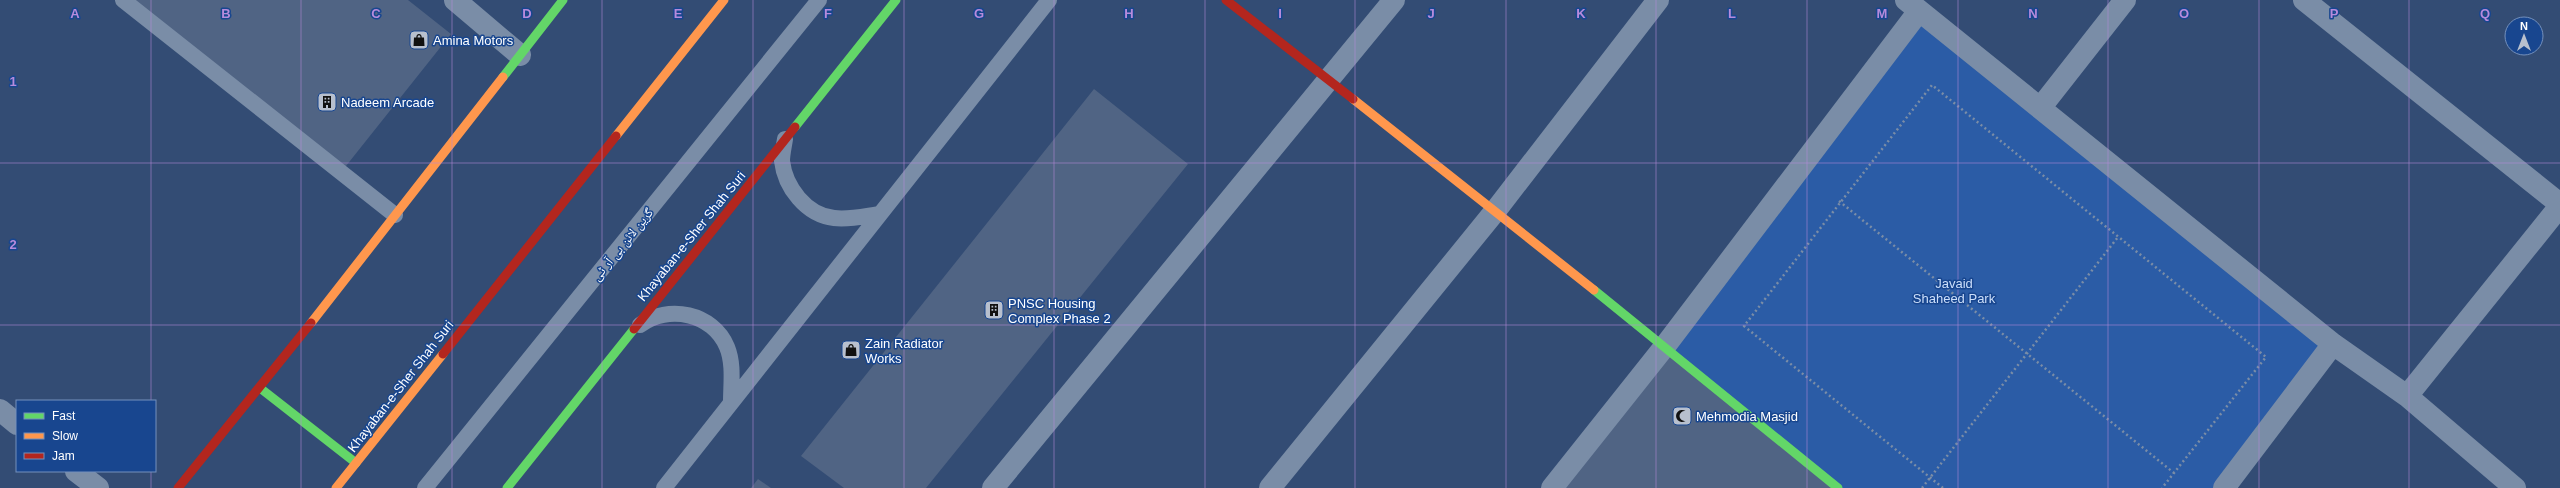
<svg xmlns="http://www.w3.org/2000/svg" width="2560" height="488" viewBox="0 0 2560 488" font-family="Helvetica,'Noto Naskh Arabic',sans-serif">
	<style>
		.green { fill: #2b5ca6 }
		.building { fill: #506484 }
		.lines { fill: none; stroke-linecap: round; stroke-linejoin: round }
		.path { stroke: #7a8da7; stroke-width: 2.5; stroke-dasharray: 2 3; stroke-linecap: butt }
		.lane { stroke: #7a8da7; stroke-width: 16 }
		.street { stroke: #7a8da7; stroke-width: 22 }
		.fast { stroke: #63d668; stroke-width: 9 }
		.slow { stroke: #ff974d; stroke-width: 9 }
		.jam { stroke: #b3261e; stroke-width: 9 }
		.grid { fill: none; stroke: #b68bdc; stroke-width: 1; stroke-opacity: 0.55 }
		.labels { text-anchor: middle; stroke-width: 3; stroke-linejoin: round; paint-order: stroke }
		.poi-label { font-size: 13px; fill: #fff; stroke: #18468f; text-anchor: start }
		.street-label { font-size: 13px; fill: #fff; stroke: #18468f }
		.park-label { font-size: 13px; fill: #ccdffb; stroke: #18468f }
		.grid-label { font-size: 13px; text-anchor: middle; font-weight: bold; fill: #b68bdc; stroke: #18468f; stroke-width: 3; stroke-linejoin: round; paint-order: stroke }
	</style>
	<rect width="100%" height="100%" fill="#334c74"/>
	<path class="green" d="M1919 11 2333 344 2224 488H1838L1665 346Z"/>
	<path class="building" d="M130 0H408L451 34 342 171Z
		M1094 89 1188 164 926 488H844L801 456Z
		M1665 346 1838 488H1562Z
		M758 479 771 488H751Z"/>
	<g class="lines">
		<path class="path" d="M1839 201 2174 473
			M1922 488 2118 237
			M1943 488 1744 326 1932 85 2266 357 2162 488"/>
		<path class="lane" d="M123 0 395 215
			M785 139C784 146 782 154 782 161 785 187 806 215 834 218 849 220 865 216 880 214
			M640 325C668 304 713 313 727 347 734 364 731 384 731 402
			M425 488 819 0
			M664 488 1049 0"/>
		<path class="street" d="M455 0 520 55
			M1906 0 2333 344 2407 396 2515 488
			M2304 0 2560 204
			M2041 107 2125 0
			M2407 396 2560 206
			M0 410 17 424
			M76 471 98 488
			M993 488 1394 0
			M1270 488 1496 210 1658 0
			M1552 488 1665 346 1919 11
			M2224 488 2333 344"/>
		<path class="fast" d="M503 77 563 0
			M795 127 896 0
			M1594 290 1838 488
			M260 388 356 463
			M507 488 634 329"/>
		<path class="slow" d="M1353 99 1594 290
			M616 136 724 0
			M311 323 503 77
			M336 488 443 354"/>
		<path class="jam" d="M1226 0 1353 99
			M634 329 795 127
			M443 354 616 136
			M178 488 311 323"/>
	</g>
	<path class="grid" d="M151 0V401M301 0V488M452 0V488M602 0V488M753 0V488M904 0V488M1054 0V488M1205 0V488M1355 0V488M1506 0V488M1656 0V488M1807 0V488M1958 0V488M2108 0V488M2259 0V488M2409 0V488M0 163H2560M0 325H2560M151 471V488"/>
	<defs>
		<symbol id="shop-square" viewBox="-11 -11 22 22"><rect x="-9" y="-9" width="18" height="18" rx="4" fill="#b8c0ce" stroke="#18468f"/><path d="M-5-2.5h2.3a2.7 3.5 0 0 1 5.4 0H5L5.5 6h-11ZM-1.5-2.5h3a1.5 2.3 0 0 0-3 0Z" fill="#111"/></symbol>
		<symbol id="building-square" viewBox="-11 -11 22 22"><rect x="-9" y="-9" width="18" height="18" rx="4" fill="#b8c0ce" stroke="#18468f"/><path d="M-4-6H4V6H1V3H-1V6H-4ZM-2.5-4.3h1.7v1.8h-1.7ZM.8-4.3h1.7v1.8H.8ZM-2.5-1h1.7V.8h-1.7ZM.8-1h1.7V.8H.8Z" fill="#111"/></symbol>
		<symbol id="mosque-square" viewBox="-11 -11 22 22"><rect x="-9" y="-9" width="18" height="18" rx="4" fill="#b8c0ce" stroke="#18468f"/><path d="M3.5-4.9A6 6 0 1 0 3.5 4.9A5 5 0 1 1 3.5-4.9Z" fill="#111"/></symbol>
	</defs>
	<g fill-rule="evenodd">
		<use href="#shop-square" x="408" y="29" width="22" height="22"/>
		<use href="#building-square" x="316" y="91" width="22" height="22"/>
		<use href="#building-square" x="983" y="299" width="22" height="22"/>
		<use href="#shop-square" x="840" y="339" width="22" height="22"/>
		<use href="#mosque-square" x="1671" y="405" width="22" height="22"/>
	</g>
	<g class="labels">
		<g class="poi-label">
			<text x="433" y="45">Amina Motors</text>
			<text x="341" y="107">Nadeem Arcade</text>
			<text x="1008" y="308">PNSC Housing<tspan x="1008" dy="15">Complex Phase 2</tspan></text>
			<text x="865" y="348">Zain Radiator<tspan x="865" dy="15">Works</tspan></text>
			<text x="1696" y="421">Mehmodia Masjid</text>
		</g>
		<g class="street-label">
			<text transform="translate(691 236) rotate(-51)" y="5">Khayaban-e-Sher Shah Suri</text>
			<text transform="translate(622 244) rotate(-51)" y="5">گرین لائن بی آر ٹی</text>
			<text transform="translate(400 386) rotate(-52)" y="5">Khayaban-e-Sher Shah Suri</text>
		</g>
		<g class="park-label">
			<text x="1954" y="288">Javaid<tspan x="1954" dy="15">Shaheed Park</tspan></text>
		</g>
	</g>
	<g class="grid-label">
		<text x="75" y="18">A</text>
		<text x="226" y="18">B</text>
		<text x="376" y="18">C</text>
		<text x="527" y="18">D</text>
		<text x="678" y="18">E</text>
		<text x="828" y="18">F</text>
		<text x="979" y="18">G</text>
		<text x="1129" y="18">H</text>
		<text x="1280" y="18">I</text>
		<text x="1431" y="18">J</text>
		<text x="1581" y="18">K</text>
		<text x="1732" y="18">L</text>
		<text x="1882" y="18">M</text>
		<text x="2033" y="18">N</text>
		<text x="2184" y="18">O</text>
		<text x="2334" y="18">P</text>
		<text x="2485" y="18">Q</text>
		<text x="13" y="86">1</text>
		<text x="13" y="249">2</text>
	</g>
	<rect x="16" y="400" width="140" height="72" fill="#18468f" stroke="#7490bc"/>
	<rect x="24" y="413" width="20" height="6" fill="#63d668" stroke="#7490bc"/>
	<text x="52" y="420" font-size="12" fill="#ffffff">Fast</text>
	<rect x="24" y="433" width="20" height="6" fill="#ff974d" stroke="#7490bc"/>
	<text x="52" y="440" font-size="12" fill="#ffffff">Slow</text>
	<rect x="24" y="453" width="20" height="6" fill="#b3261e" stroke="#7490bc"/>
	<text x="52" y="460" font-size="12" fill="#ffffff">Jam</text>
	<g transform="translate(2524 36)"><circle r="19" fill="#18468f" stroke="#7490bc"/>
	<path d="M0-3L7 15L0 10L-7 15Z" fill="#b8c0ce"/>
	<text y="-6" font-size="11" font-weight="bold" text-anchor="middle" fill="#ffffff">N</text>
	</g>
</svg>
